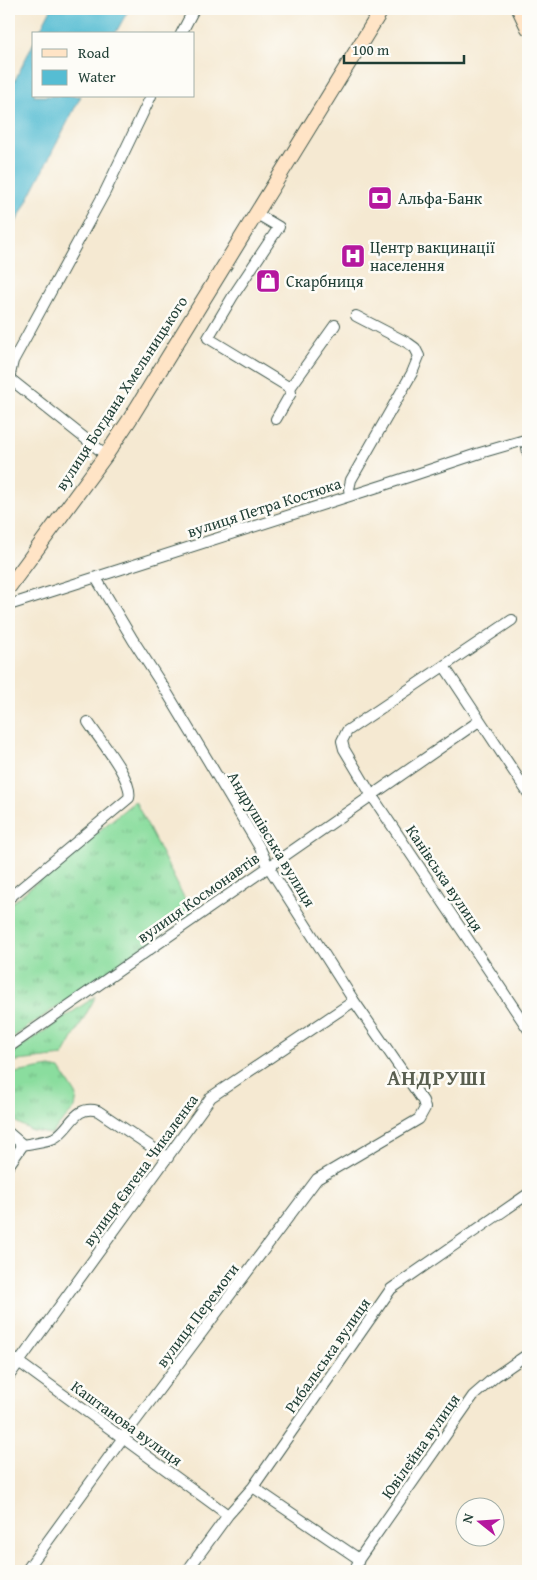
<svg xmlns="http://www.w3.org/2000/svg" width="537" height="1580" viewBox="0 0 537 1580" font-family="'Gentium Book Plus',serif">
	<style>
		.grass { fill: url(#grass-tufts); stroke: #548d69 }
		.water { fill: #56bdd3; stroke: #3a7d84 }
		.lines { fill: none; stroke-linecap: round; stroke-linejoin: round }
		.street-casing { stroke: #3f574c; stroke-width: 12 }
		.secondary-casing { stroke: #3f574c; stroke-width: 16 }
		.street { stroke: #fff; stroke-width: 10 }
		.secondary { stroke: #ffe4c6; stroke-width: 14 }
		.labels { text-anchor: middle; stroke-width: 5; stroke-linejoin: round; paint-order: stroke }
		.poi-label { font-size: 16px; fill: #1f3d34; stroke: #fdfcf7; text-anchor: start }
		.street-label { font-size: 16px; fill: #1f3d34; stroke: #fdfcf7 }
		.district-label { font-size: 21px; font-weight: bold; letter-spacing: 1px; fill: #595f50; stroke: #fdfcf7 }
	</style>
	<defs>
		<pattern id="grass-tufts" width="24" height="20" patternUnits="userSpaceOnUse" patternTransform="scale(1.25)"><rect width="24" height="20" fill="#8add9e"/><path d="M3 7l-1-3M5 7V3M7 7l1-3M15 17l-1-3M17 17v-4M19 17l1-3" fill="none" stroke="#70b482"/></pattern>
	</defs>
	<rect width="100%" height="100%" fill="#fdfcf7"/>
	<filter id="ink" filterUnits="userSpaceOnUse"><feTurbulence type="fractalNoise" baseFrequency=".02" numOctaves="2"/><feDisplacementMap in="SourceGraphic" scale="10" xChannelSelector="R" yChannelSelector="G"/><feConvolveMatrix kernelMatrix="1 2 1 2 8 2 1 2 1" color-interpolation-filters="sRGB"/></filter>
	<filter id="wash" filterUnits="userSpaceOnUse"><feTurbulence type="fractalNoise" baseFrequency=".0096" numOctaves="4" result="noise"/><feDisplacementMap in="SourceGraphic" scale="20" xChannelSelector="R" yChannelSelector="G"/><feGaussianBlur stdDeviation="1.12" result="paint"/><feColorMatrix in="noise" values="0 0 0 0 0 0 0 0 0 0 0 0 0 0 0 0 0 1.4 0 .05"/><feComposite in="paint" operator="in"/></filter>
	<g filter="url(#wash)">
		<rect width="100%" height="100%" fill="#f5e9d2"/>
		<path class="grass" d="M135 801 192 913 9 1040V905Z
			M96 996 63 1056 9 1062V1055Z
			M50 1067 60 1069 77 1096 75 1108 51 1134 32 1131 9 1118V1074Z"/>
		<path class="water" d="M51 9H129L115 34H38Z
			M34 42V96H81L9 236V92Z"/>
	</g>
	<g filter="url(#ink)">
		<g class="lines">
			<defs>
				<path id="street" d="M181 34 194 9
					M257 214 279 227 233 296 208 338 290 388
					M9 378 106 455
					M9 379 13 361 105 192 151 96
					M276 419 291 393 290 388 335 325
					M526 440 528 453
					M350 495 349 489 351 480 412 373 419 356 415 348 408 343 356 316
					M9 605 384 485 480 453 528 439
					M512 620 347 731 342 741 344 749 372 796 528 1029
					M444 666 528 793
					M9 898 129 798C134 780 98 738 88 722
					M9 1047 479 721
					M9 1133 23 1145C31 1143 49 1141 54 1138 71 1129 74 1104 98 1111L168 1158
					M9 1165 23 1145
					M9 1355 228 1515
					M9 1376 211 1097 354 1001
					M253 1487 359 1559
					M26 1571 122 1439 317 1179 419 1119 425 1108 423 1101 354 1001 268 866 260 848 207 759 166 691 133 640 96 578
					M187 1571 228 1515 253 1487 391 1289 528 1194
					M355 1571 359 1559 473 1396 496 1376 528 1354"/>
				<path id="secondary" d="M519 9 528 28
					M9 587 106 455 130 419 382 9"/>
			</defs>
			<use href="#street" class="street-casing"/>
			<use href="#secondary" class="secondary-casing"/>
			<use href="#street" class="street"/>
			<use href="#secondary" class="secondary"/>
		</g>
	</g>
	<defs>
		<symbol id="bank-square" viewBox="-11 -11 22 22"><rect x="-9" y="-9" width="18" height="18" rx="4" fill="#b5179e" stroke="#fdfcf7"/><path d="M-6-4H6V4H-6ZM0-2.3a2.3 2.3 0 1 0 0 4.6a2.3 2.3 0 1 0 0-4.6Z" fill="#fff"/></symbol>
		<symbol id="hospital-square" viewBox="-11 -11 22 22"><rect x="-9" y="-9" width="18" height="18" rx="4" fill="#b5179e" stroke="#fdfcf7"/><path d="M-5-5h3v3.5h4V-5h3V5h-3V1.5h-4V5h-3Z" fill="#fff"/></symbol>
		<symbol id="shop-square" viewBox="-11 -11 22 22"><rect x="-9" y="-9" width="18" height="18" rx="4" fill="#b5179e" stroke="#fdfcf7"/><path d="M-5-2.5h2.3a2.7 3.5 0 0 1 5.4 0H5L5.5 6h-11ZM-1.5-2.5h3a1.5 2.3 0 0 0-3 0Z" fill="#fff"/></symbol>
	</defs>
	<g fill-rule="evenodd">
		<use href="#bank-square" x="366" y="184" width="28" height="28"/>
		<use href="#hospital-square" x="339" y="242" width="28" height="28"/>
		<use href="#shop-square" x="254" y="267" width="28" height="28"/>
	</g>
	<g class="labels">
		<g class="poi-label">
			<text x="398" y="204">Альфа-Банк</text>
			<text x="370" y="253">Центр вакцинації<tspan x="370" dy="18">населення</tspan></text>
			<text x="286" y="287">Скарбниця</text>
		</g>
		<g class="street-label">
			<text transform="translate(121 393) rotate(-57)" y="6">вулиця Богдана Хмельницького</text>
			<text transform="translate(264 507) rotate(-18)" y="6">вулиця Петра Костюка</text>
			<text transform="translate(272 839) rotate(59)" y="6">Андрушівська вулиця</text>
			<text transform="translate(445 878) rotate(56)" y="6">Канівська вулиця</text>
			<text transform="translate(198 897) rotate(-35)" y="6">вулиця Космонавтів</text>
			<text transform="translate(140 1170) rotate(-54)" y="6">вулиця Євгена Чикаленка</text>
			<text transform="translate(197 1315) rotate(-53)" y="6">вулиця Перемоги</text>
			<text transform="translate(327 1355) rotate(-55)" y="6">Рибальська вулиця</text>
			<text transform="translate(127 1423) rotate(36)" y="6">Каштанова вулиця</text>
			<text transform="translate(420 1446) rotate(-55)" y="6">Ювілейна вулиця</text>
		</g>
		<g class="district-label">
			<text x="437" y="1085">АНДРУШІ</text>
		</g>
	</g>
	<rect width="537" height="1580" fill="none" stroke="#fdfcf7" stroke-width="30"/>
	<rect x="32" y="32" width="162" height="65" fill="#fdfcf7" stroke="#a4b0a9"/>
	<rect x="42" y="49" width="25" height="8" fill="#ffe4c6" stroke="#a4b0a9"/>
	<text x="78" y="58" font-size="15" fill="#1f3d34">Road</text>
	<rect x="42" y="70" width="25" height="15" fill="#56bdd3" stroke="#a4b0a9"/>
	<text x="78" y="82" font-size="15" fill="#1f3d34">Water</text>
	<g transform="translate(480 1522) rotate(287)"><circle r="24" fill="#fdfcf7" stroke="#a4b0a9"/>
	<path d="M0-4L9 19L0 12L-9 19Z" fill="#b5179e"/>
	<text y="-8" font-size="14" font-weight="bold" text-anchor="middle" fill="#1f3d34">N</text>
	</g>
	<path d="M344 55v8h120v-8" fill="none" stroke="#1f3d34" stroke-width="2.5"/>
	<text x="352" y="55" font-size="15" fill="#1f3d34" stroke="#fdfcf7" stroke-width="4" paint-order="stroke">100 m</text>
</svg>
